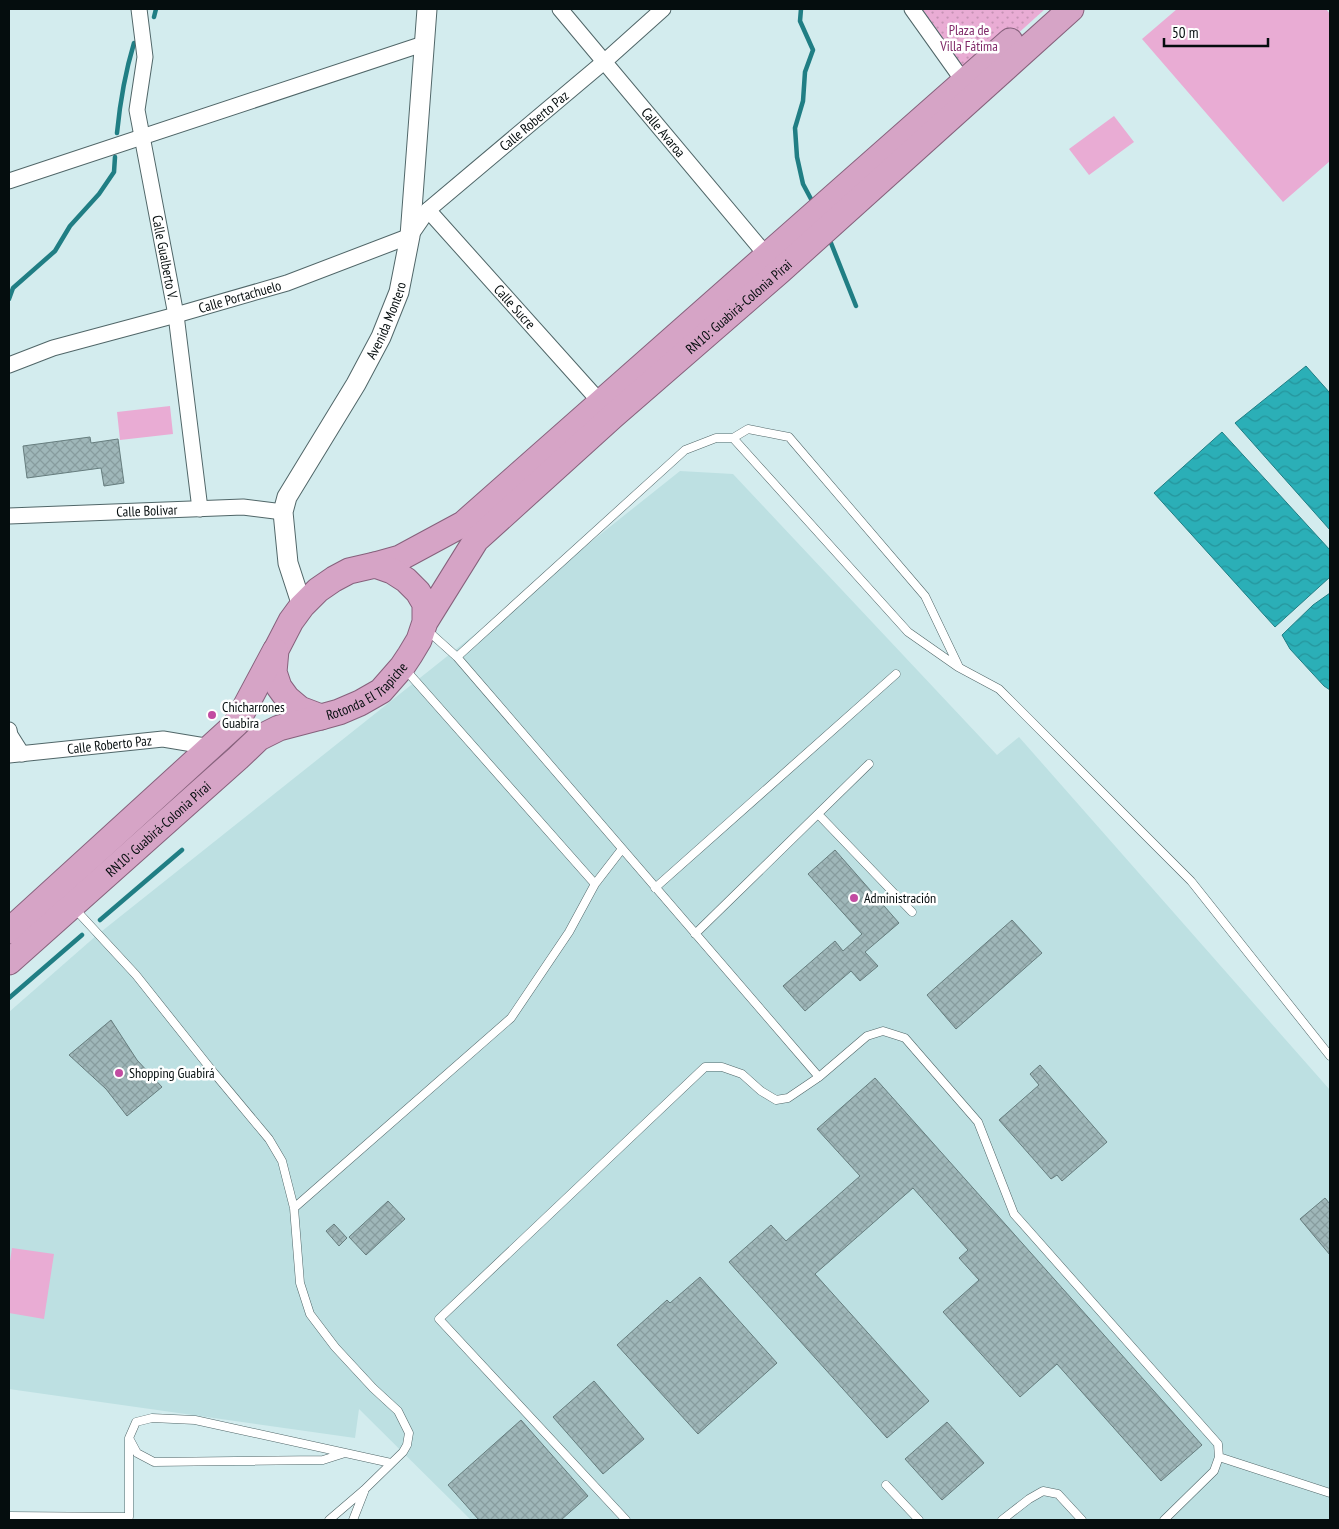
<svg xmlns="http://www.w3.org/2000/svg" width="1339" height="1529" viewBox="0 0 1339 1529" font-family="'PT Sans Narrow',sans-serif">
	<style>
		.built { fill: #bde0e2 }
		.green { fill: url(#green-dots) }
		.pitch { fill: #e9acd4 }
		.water { fill: url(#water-waves); stroke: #207e84 }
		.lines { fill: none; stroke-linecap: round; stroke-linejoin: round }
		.stream { stroke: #207e84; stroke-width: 4.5 }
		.building { fill: url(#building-cross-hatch); stroke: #667d7e }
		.service-casing { stroke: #506668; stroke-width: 9 }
		.minor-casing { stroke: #506668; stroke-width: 17 }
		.tertiary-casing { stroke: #506668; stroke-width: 21 }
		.trunk-casing { stroke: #86617c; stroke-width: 27 }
		.service { stroke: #fff; stroke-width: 8 }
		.minor { stroke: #fff; stroke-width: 15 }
		.tertiary { stroke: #fff; stroke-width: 19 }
		.trunk { stroke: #d6a4c6; stroke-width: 25 }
		.poi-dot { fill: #c24ba1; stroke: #fff; stroke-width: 2 }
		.labels { text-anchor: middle; stroke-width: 5; stroke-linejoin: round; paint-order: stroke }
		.park-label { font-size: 14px; fill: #802b69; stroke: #fff }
		.street-label { font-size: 14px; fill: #050d0e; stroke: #fff }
		.poi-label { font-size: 14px; fill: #050d0e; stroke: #fff; text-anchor: start }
	</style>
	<defs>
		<pattern id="green-dots" width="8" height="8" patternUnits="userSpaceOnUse" patternTransform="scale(1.25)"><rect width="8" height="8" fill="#e9acd4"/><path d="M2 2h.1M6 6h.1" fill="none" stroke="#c693b5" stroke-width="1.8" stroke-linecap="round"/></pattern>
		<pattern id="water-waves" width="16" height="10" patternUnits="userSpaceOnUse" patternTransform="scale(1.25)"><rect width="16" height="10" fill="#2bafb7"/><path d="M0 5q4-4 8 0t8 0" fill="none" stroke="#25959c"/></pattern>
		<pattern id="building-cross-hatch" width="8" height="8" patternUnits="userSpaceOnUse" patternTransform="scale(1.25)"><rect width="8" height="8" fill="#9fb7b9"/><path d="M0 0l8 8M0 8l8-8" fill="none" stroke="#879c9e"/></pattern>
	</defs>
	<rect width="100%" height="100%" fill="#d3ecee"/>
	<path class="built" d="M680 471 733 474 997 755 1019 737 1330 1090V1520H471L359 1409 355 1438 9 1389V1012L97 935Z"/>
	<path class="green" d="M912 9H1045L964 82Z"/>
	<path class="pitch" d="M1177 9H1326L1330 14V161L1283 202 1142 39Z
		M1114 116 1134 142 1089 175 1069 149Z
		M170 406 173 434 120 440 117 412Z
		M12 1248 54 1254 44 1319 9 1313V1268Z"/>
	<path class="water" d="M1306 366 1330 393V530L1235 423Z
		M1222 432 1330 550V577L1275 627 1154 493Z
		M1330 593V690L1324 686 1290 649 1282 635 1313 605Z"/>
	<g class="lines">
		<path class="stream" d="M801 9 800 21 813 50 805 72 803 101 795 128 797 157 803 184 811 199
			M154 17 156 9
			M117 133C120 102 125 73 134 43
			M831 243 856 306
			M9 299 13 288 55 251 70 226 99 194 114 172 115 157
			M100 920 182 850
			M9 998 82 935"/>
	</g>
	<path class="building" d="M90 437 91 443 118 439 124 483 104 486 101 468 27 478 23 446Z
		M835 850 899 923 865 952 878 966 860 981 851 971 805 1011 783 986 835 941 843 951 862 934 808 874Z
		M1012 920 1042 953 956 1029 927 995Z
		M111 1020 137 1060 162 1087 127 1116 106 1089 69 1055Z
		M1040 1065 1107 1142 1062 1181 1057 1175 1051 1179 999 1120 1039 1085 1030 1074Z
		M875 1078 1202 1445 1161 1481 1057 1364 1020 1397 943 1312 979 1280 959 1258 968 1250 913 1188 815 1274 929 1401 887 1438 729 1262 771 1225 786 1241 860 1176 817 1129Z
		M1325 1198 1330 1204V1255L1300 1219Z
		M388 1201 405 1219 366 1255 349 1237Z
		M334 1224 347 1238 339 1246 326 1231Z
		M700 1277 777 1363 698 1434 617 1345 667 1300 670 1303Z
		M594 1381 644 1439 603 1474 553 1417Z
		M521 1420 588 1496 561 1520H479L448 1485Z
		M947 1422 984 1463 942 1500 905 1459Z"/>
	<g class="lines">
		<defs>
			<path id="service" d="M733 438 748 429 789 437 925 596 958 665
				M427 630 457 657 819 1077
				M457 657 685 450 716 438H733L908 632 958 667 999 689 1191 881 1330 1056
				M404 668 595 884
				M818 814 912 912
				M655 888 896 674
				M75 909 136 975 214 1073 269 1139 282 1161 294 1208 300 1283 310 1314 335 1347 373 1388 398 1411 409 1433 407 1445 403 1452 364 1490 329 1520
				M695 934 869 764
				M294 1208 511 1018 569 932 595 884 622 849
				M345 1453 323 1460 154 1462 137 1453 129 1438 136 1422 152 1418 195 1420 391 1463
				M1219 1457 1330 1493
				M886 1485 919 1520
				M9 1516 129 1517V1439
				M353 1520 364 1492
				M626 1520 439 1319 705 1067H722L742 1074 761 1091 776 1100 788 1098 819 1077 867 1036 883 1031 905 1038 978 1122 1014 1214 1218 1444 1219 1457 1214 1471 1164 1520
				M1002 1520 1029 1499 1043 1491 1058 1494 1082 1520"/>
			<g id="minor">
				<path id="s1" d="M139 9 145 57 137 110 176 315 200 509"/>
				<path id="s2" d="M560 9 767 256"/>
				<path d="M912 9 964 82"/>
				<path d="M9 181 423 44"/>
				<path id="s3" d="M428 210 601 403"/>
				<path id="s4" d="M9 365 53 348 176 315 287 283 410 236 428 210 605 61 663 9"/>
				<path id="s5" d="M9 516 243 507 283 512"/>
				<path d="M9 730 10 735 22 754"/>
				<path id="s6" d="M9 755 163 739 211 747"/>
			</g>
			<g id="tertiary">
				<path id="s7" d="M302 606 288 563 283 512 287 497 356 384 381 337 399 292 410 236 427 9"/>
			</g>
			<g id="trunk">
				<path d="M375 565 400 558 463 524 1010 41"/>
				<path id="s8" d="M425 622V604L418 592 406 580 392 571 375 565 349 571 334 579 318 590 302 606 291 621 276 650 274 672 279 687 287 698 300 709 321 717 339 712 360 703 381 691 402 667 410 655 419 640 425 622 476 540 613 416 780 271 1071 9"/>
				<path d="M9 931 236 724 275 651"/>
				<path id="s9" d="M9 962 238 758 259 738 279 728 321 717"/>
			</g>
		</defs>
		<use href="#service" class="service-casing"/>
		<use href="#minor" class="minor-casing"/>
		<use href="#tertiary" class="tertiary-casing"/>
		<use href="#trunk" class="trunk-casing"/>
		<use href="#service" class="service"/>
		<use href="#minor" class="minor"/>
		<use href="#tertiary" class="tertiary"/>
		<use href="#trunk" class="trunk"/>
	</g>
	<g class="poi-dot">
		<circle cx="212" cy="715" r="5"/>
		<circle cx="854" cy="898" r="5"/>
		<circle cx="119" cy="1073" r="5"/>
	</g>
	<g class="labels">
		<g class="park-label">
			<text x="969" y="35">Plaza de<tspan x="969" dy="16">Villa Fátima</tspan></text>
		</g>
		<g class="street-label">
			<text dy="5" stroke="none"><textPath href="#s4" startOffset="592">Calle Roberto Paz</textPath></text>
			<text dy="5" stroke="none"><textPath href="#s2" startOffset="161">Calle Avaroa</textPath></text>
			<text dy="5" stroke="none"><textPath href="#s1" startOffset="252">Calle Gualberto V.</textPath></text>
			<text dy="5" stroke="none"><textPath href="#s4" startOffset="241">Calle Portachuelo</textPath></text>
			<text dy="5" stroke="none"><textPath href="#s3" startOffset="130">Calle Sucre</textPath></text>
			<text dy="5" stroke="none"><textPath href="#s8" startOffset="908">RN10: Guabirá-Colonia Pirai</textPath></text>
			<text dy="5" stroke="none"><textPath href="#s7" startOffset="315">Avenida Montero</textPath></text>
			<text dy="5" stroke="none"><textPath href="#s5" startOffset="138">Calle Bolivar</textPath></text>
			<text dy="5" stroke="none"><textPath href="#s8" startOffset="365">Rotonda El Trapiche</textPath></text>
			<text dy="5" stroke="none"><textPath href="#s6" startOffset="101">Calle Roberto Paz</textPath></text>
			<text dy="5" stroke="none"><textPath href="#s9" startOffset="200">RN10: Guabirá-Colonia Pirai</textPath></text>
		</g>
		<g class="poi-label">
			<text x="222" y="712">Chicharrones<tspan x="222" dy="16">Guabira</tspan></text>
			<text x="864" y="903">Administración</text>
			<text x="129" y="1078">Shopping Guabirá</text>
		</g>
	</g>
	<rect width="1339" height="1529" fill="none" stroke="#050d0e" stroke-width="20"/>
	<path d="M1164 38v8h104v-8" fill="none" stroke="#050d0e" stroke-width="2.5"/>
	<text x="1172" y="38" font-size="15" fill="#050d0e" stroke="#ffffff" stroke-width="4" paint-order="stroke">50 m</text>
</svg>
